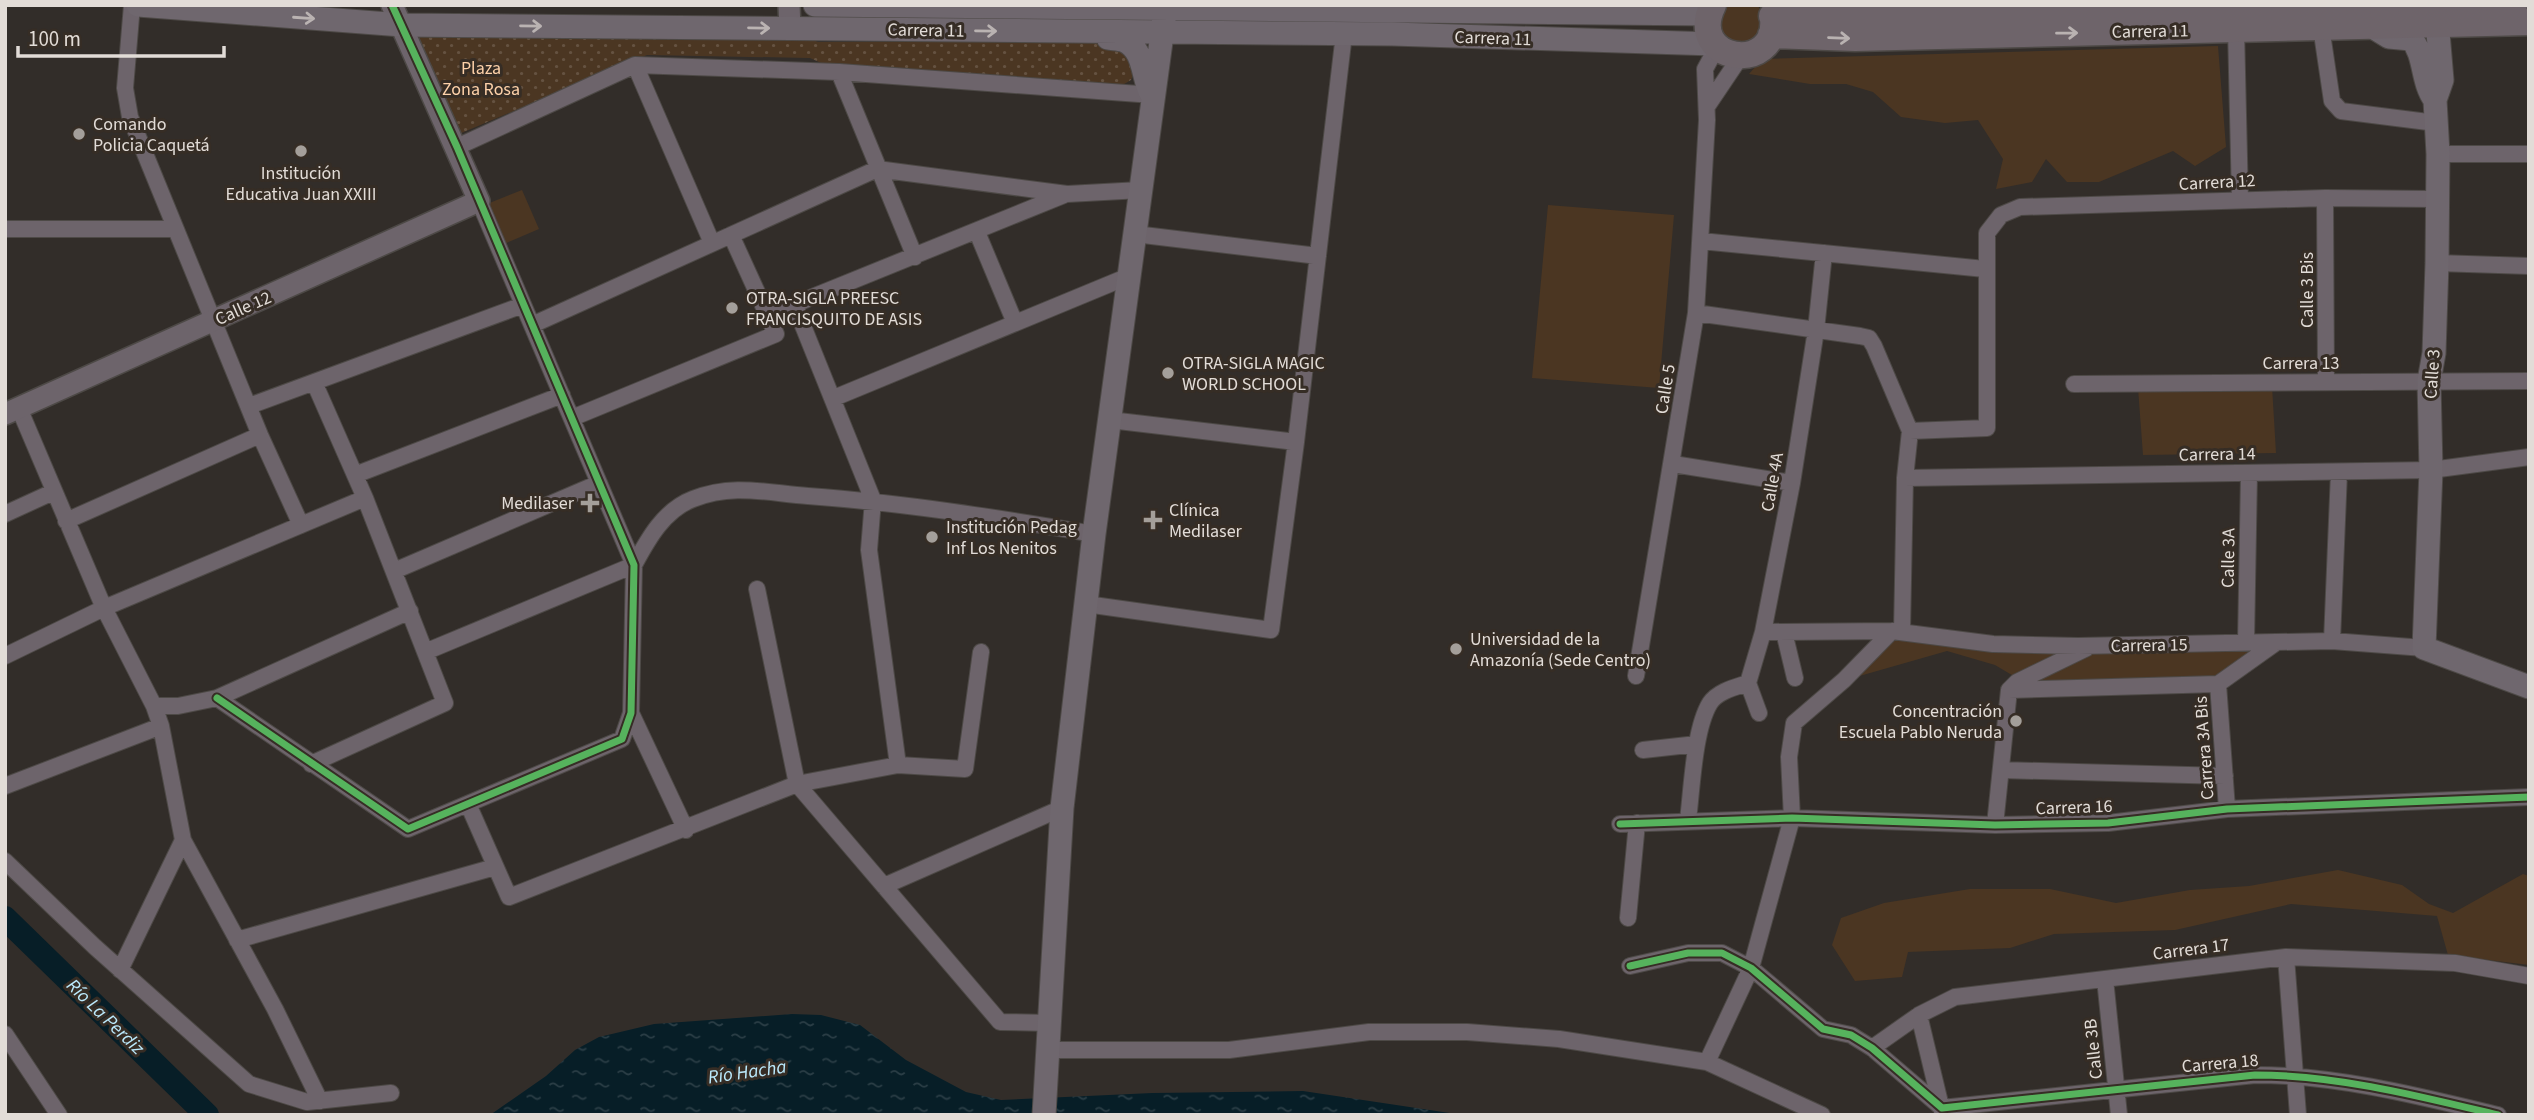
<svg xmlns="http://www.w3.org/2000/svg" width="2534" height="1120" viewBox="0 0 2534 1120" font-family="'Source Sans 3',sans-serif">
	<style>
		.grass { fill: #4b3622 }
		.park { fill: url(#park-dots) }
		.water { fill: url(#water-ripples) }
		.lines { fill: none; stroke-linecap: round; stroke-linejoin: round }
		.river { stroke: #071e27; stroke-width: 24 }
		.minor-casing { stroke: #4d4946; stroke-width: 18 }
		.tertiary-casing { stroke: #4d4946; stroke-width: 24 }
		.secondary-casing { stroke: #4d4946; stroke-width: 25 }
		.primary-casing { stroke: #4d4946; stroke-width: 29 }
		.minor { stroke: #6d646b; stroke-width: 16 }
		.tertiary { stroke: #6d646b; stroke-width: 21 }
		.secondary { stroke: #6f676e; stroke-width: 23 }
		.primary { stroke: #6e646a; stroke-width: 26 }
		.cycleway-casing { stroke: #362d25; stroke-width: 11 }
		.cycleway { stroke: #56b35d; stroke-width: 7 }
		.oneway { stroke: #bab3b2 }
		.oneway2 { stroke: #b9b2b1 }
		.poi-dot { fill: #a49f9a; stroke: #362d25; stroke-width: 2.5 }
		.labels { text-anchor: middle; stroke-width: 6; stroke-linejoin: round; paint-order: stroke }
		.street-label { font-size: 18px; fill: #e2dcd7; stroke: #362d25 }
		.park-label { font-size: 18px; fill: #fdd1a9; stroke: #362d25 }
		.poi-label { font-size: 18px; fill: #e2dcd7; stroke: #362d25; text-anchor: start }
		.water-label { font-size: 19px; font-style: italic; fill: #bbeafd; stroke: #362d25 }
	</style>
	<defs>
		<pattern id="park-dots" width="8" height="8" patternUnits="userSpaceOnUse" patternTransform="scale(1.75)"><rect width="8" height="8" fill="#4b3622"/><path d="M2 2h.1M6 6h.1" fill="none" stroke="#655241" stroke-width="1.8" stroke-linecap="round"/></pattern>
		<pattern id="water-ripples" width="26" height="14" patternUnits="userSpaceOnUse" patternTransform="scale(1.75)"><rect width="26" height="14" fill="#071e27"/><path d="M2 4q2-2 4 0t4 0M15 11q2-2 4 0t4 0" fill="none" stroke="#2b3e46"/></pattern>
	</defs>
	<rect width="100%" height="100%" fill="#322d29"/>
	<path class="grass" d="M1725 5H1757L1762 12 1764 28 1750 45 1721 38 1718 15Z
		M2218 46 2226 147 2195 166 2173 151 2099 182H2067L2046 159 2032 182 1996 189 2003 159 1978 120 1945 123 1901 117 1873 92 1846 84H1810L1749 74 1762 59Z
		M522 190 539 229 504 244 487 204Z
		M1548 205 1674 215 1659 388 1532 378Z
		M2272 386 2276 453 2143 455 2138 388Z
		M1895 635 2256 650 2212 682 2027 684 1995 665 1947 651 1856 677Z
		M2338 870 2402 885 2429 904 2453 913 2523 874 2529 876V965L2448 955 2437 916 2291 904 2175 930 2054 934 2010 948 1908 952 1902 977 1855 981 1832 945 1841 918 1884 903 1970 889H2050L2116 903 2190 890 2249 886Z"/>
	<path class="park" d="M418 36H803L818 42 1117 41 1135 70 1131 80 1119 87 828 66 810 58 647 55 459 134Z"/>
	<path class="water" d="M792 1014 821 1015 860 1025 906 1060 966 1092 1001 1100 1152 1093 1303 1091 1463 1115H490L546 1076 575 1050 599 1037 654 1024Z"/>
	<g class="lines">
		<path class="river" d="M5 918 207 1115"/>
		<defs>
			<path id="minor" d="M132 5 125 88 130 117 260 435 301 525
				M2320 20 2332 101 2341 111 2436 123
				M2236 29 2240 200
				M635 65 712 243
				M839 72 915 257
				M1708 105 1741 56
				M457 147 635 65 839 72 1153 95
				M2438 154H2529
				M2325 198 2326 382
				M5 229H174
				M977 232 1015 323
				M1135 234 1318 256
				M1701 241 1985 269
				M2437 263 2529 266
				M795 306 873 500 869 550 898 765
				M1696 313 1860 336 1869 338 1874 346 1910 431 1905 478 1902 632
				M768 315 1064 195
				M532 325 877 169 1067 194 1141 190
				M2074 384 2529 381
				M834 398 1129 276
				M249 406 523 305
				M19 408 104 608 154 706 161 726 183 840 120 970
				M572 418 776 334 731 235
				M1110 420 1296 442
				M1910 431 1987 428V233L2001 215 2020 207 2325 198 2436 199
				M1673 464 1792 483
				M355 475 562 395
				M1905 478 2431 470 2529 457
				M5 514 53 492
				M66 521 260 435
				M394 571 599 483
				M757 589 797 784 1000 1022 1050 1023
				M1086 604 1271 630 1296 442 1344 34
				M1763 632 1892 631 1993 644 2078 646 2332 641 2424 648
				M1784 632 1795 678
				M2332 641 2339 472
				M2246 643 2249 473
				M425 652 634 565C648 539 664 510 693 499 733 483 767 493 808 496 904 503 999 518 1094 534
				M5 656 104 608 365 498
				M1636 676 1696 313 1707 120 1705 69 1717 47
				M2218 684 2227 809
				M2009 690 2218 684 2277 642
				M217 698 408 829 622 739 631 713 634 565 479 201
				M154 706H178L217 698 410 611
				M631 713 686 830
				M1759 713 1748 683 1763 632 1792 483 1816 330 1824 253
				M1643 750 1697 744
				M311 764 445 703 365 498 314 382
				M2001 770 2225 776
				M5 786 161 726
				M468 804 509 897 797 784 898 765 965 769 981 652
				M1688 820C1692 788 1694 729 1710 703 1718 691 1736 687 1748 683
				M1620 824 1792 818 1995 825 2108 823 2227 809 2529 797
				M1995 825 2009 690 2017 682 2087 648
				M183 840 275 1009 320 1101
				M5 861 95 947 249 1084 307 1102 391 1093
				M884 886 1062 808
				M1628 918 1637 823
				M237 940 495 867
				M2286 957 2298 1115
				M1630 966 1688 953H1722L1751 968 1823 1029 1851 1035 1872 1048 1942 1108 2255 1075C2337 1075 2419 1096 2498 1115
				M2105 979 2119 1115
				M1919 1015 1942 1111
				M5 1034 59 1115
				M1872 1048 1919 1015 1955 997 2286 957 2455 963 2529 976
				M1049 1050H1229L1369 1032H1467L1559 1039 1707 1062 1822 1115
				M1707 1062 1751 968 1792 818 1789 757 1794 723 1844 680 1892 631"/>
			<path id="tertiary" d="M789 5 790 28
				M5 414 479 201 392 5"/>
			<path id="secondary" d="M138 5 402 25 1392 34 1714 44
				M815 5 1709 14
				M2436 9 2442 80 2435 100 2438 154 2437 263 2434 353 2429 381 2431 470 2424 648 2529 687
				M2376 29 2389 37 2411 39C2426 55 2421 81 2435 100
				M1108 38C1113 39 1120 39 1125 41 1145 51 1142 77 1151 93
				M1044 1115 1062 808 1094 534 1166 5"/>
			<path id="primary" d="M1713 5C1685 63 1779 75 1773 18
				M1772 16 2218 6 2514 5
				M1771 35 1855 38 2529 22"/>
		</defs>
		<use href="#minor" class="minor-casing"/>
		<use href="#tertiary" class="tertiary-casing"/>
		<use href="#secondary" class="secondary-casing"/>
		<use href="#primary" class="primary-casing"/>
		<use href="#minor" class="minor"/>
		<use href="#tertiary" class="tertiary"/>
		<use href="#secondary" class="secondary"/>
		<use href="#primary" class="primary"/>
		<defs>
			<path id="cycleway" d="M217 698 408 829 622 739 631 713 634 565 457 147 392 5
				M1620 824 1792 818 1995 825 2108 823 2227 809 2529 797
				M1630 966 1688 953H1722L1751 968 1823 1029 1851 1035 1872 1048 1942 1108 2255 1075C2337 1075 2419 1096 2498 1115"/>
		</defs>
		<use href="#cycleway" class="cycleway-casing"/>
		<use href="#cycleway" class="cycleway"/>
	</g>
	<defs><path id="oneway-shaft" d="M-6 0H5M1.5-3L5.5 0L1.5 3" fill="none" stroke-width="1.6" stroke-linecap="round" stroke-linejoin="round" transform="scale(1.75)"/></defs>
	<g class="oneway">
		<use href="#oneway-shaft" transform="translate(304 18) rotate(4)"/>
		<use href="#oneway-shaft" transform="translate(531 26) rotate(1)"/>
		<use href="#oneway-shaft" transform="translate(759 28) rotate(1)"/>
		<use href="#oneway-shaft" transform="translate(986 31) rotate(1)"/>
	</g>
	<g class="oneway2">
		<use href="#oneway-shaft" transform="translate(2067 33) rotate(-1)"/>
		<use href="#oneway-shaft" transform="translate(1839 38) rotate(2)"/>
	</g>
	<g class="poi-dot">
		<circle cx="79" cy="134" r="7"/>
		<circle cx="301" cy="151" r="7"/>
		<circle cx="732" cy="308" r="7"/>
		<circle cx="1168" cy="373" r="7"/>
		<path d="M586.5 492.5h7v7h7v7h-7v7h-7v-7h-7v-7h7z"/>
		<path d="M1149.5 509.5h7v7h7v7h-7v7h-7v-7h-7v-7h7z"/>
		<circle cx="932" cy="537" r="7"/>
		<circle cx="1456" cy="649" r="7"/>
		<circle cx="2016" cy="721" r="7"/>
	</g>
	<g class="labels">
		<g class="street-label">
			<text transform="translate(926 30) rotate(1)" y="6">Carrera 11</text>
			<text transform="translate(2150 31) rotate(-1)" y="6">Carrera 11</text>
			<text transform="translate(1493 38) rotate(2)" y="6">Carrera 11</text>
			<text transform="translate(2217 182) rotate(-3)" y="6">Carrera 12</text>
			<text transform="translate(2307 290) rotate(-90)" y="6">Calle 3 Bis</text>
			<text transform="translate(243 308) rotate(-24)" y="6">Calle 12</text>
			<text x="2301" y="369">Carrera 13</text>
			<text transform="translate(2432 374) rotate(-86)" y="6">Calle 3</text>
			<text transform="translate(1665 389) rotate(-81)" y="6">Calle 5</text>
			<text transform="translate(2217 454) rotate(-1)" y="6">Carrera 14</text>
			<text transform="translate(1772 482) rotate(-80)" y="6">Calle 4A</text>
			<text transform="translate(2228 558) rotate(-89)" y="6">Calle 3A</text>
			<text transform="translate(2149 645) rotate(-1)" y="6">Carrera 15</text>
			<text transform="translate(2204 748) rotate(-94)" y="6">Carrera 3A Bis</text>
			<text transform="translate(2074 807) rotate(-2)" y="6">Carrera 16</text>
			<text transform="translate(2191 949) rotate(-7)" y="6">Carrera 17</text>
			<text transform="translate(2093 1049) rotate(-96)" y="6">Calle 3B</text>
			<text transform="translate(2220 1063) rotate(-5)" y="6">Carrera 18</text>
		</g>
		<g class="park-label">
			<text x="481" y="74">Plaza<tspan x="481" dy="21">Zona Rosa</tspan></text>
		</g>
		<g class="poi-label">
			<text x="93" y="130">Comando<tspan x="93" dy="21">Policia Caquetá</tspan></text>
			<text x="301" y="179" text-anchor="middle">Institución<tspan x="301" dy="21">Educativa Juan XXIII</tspan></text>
			<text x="746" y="304">OTRA-SIGLA PREESC<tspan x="746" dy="21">FRANCISQUITO DE ASIS</tspan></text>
			<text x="1182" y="369">OTRA-SIGLA MAGIC<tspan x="1182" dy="21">WORLD SCHOOL</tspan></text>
			<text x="574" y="509" text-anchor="end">Medilaser</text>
			<text x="1169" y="516">Clínica<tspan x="1169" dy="21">Medilaser</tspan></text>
			<text x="946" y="533">Institución Pedag<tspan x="946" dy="21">Inf Los Nenitos</tspan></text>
			<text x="1470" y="645">Universidad de la<tspan x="1470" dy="21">Amazonía (Sede Centro)</tspan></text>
			<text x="2002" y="717" text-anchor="end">Concentración<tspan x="2002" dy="21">Escuela Pablo Neruda</tspan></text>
		</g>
		<g class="water-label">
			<text transform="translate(106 1016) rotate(44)" y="7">Río La Perdiz</text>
			<text transform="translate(747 1071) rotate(-8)" y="7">Río Hacha</text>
		</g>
	</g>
	<rect width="2534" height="1120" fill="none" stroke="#e2dcd7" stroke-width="14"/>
	<path d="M18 46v10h206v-10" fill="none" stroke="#e2dcd7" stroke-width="3.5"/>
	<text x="28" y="46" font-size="21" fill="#e2dcd7" stroke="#362d25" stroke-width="5" paint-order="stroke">100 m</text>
</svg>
